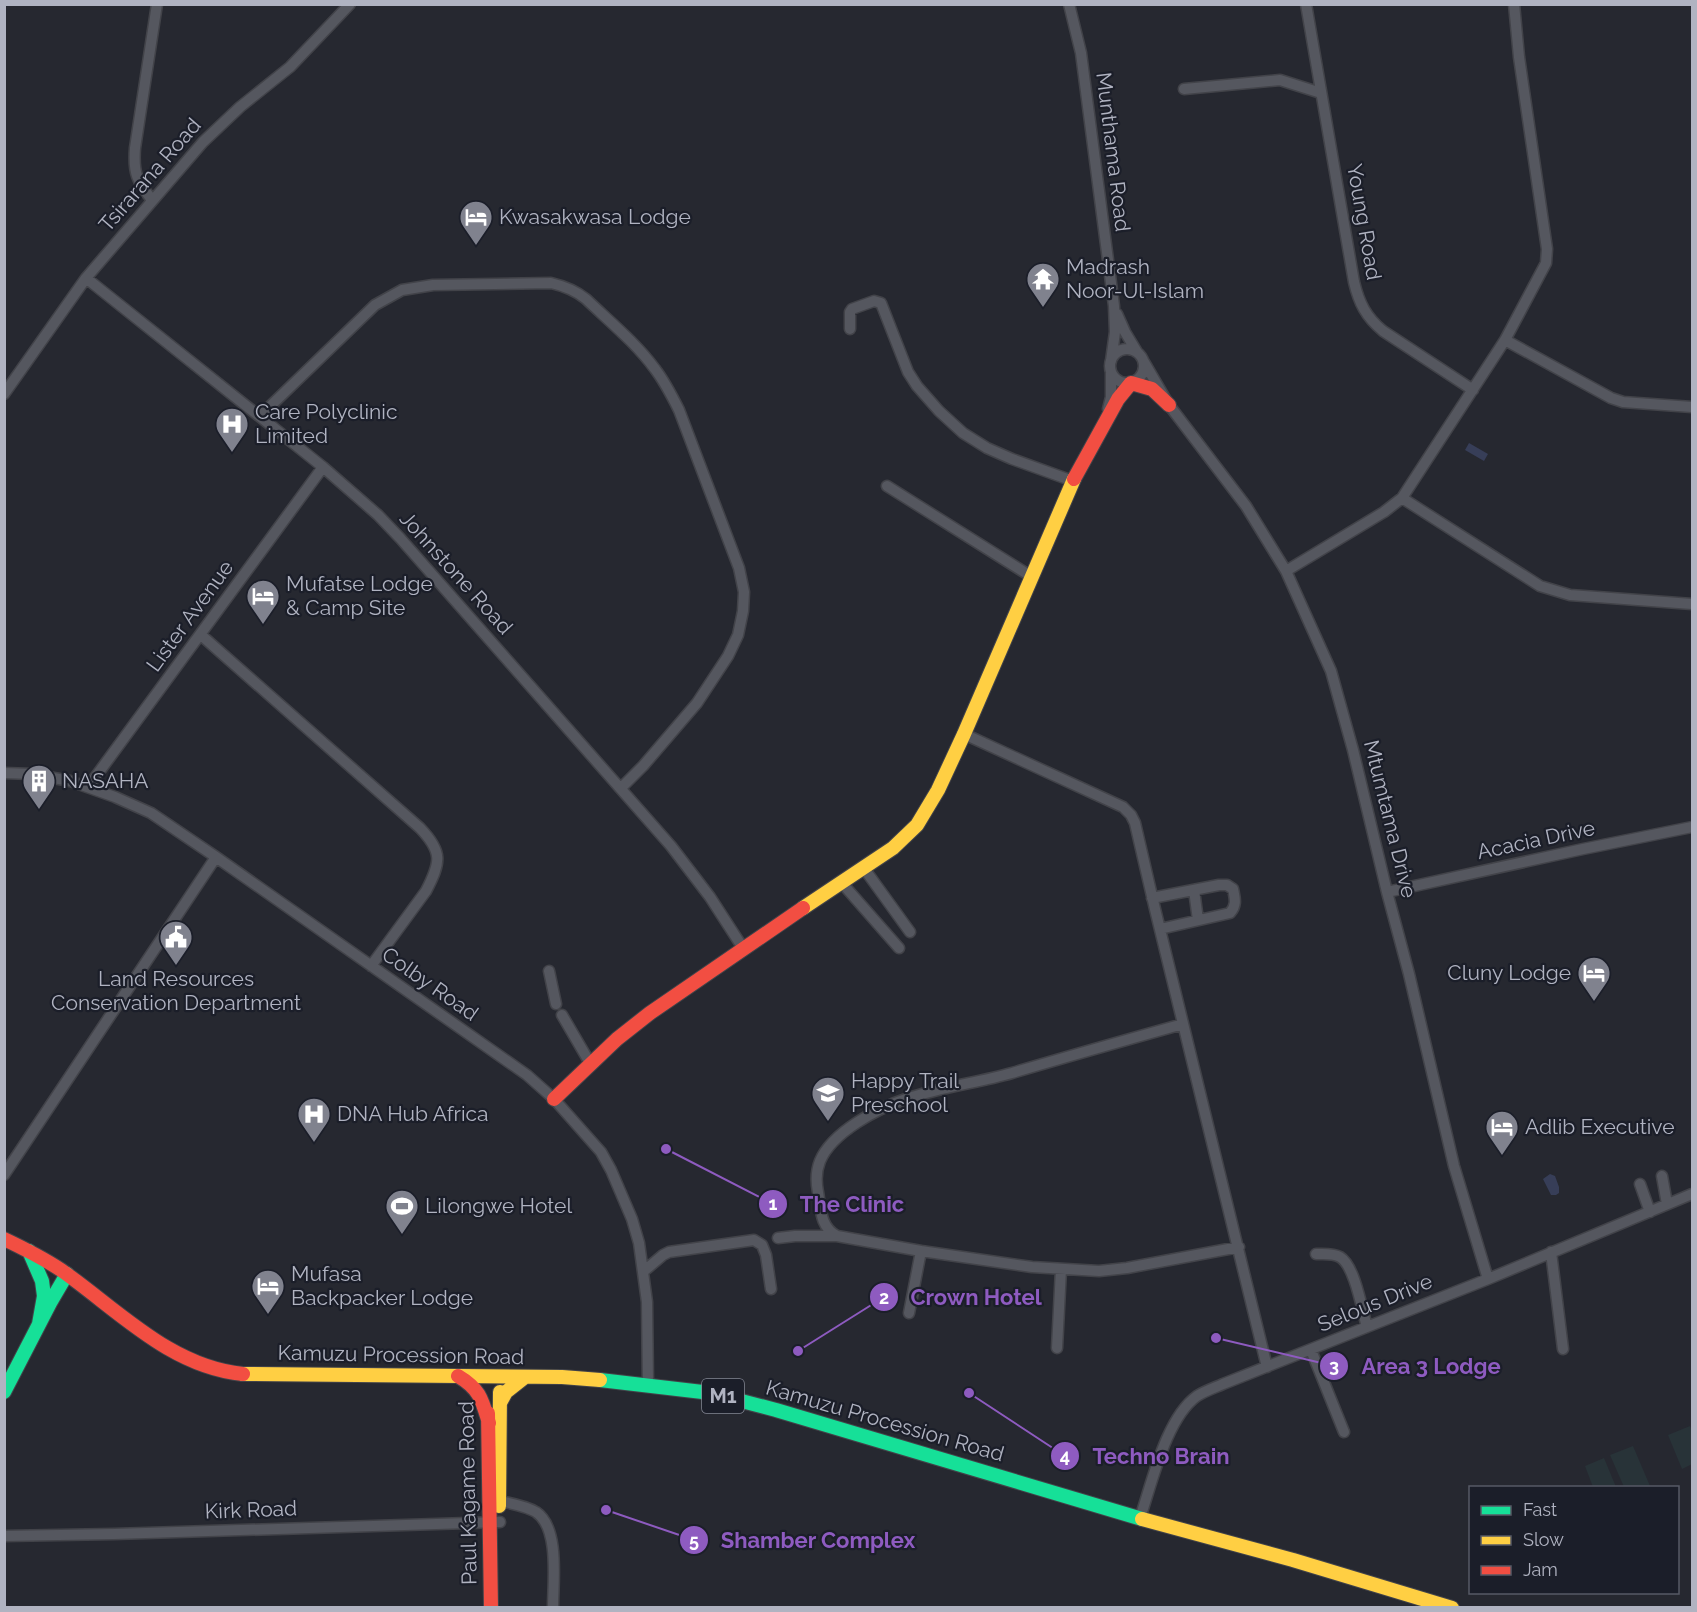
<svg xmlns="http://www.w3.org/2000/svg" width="1697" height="1612" viewBox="0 0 1697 1612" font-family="Raleway,sans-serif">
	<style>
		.green { fill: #283338 }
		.water { fill: #373e58 }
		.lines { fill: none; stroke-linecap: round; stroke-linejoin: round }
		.street-casing { stroke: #424349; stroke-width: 13 }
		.fast-casing { stroke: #424349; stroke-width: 16 }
		.slow-casing { stroke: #424349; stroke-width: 16 }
		.jam-casing { stroke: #424349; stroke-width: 16 }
		.street { stroke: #55575f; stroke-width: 10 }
		.fast { stroke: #16e098; stroke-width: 14 }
		.slow { stroke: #ffcf43; stroke-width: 14 }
		.jam { stroke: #f24e42; stroke-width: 14 }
		.labels { text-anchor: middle; stroke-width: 4.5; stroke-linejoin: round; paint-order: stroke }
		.shield { fill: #1b1e29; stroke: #838693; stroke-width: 1.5 }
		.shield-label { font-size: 20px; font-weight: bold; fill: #b0b3c1 }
		.street-label { font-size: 21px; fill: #b0b3c1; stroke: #1b1e29 }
		.poi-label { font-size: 21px; fill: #b0b3c1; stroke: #1b1e29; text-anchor: start }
		.leader { fill: none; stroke: #8e5bc0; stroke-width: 2 }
		.callout-dot { fill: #8e5bc0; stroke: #1b1e29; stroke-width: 2 }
		.mark-label { font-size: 18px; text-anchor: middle; font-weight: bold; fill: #fff }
		.callout-label { font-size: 22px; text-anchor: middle; font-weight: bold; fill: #8e5bc0; stroke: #1b1e29; stroke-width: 4.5; stroke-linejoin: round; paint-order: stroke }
	</style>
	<rect width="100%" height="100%" fill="#262830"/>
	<path class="green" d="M1690 1426 1692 1431V1464L1682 1469 1668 1435Z
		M1633 1446 1650 1486 1647 1487H1624L1610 1455Z
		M1604 1458 1616 1487H1593L1585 1466Z"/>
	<path class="water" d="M1469 443 1488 454 1484 461 1465 450Z
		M1550 1174 1555 1176 1559 1187V1193L1556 1195H1551L1543 1179Z"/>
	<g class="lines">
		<defs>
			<path id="street" d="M1069 4 1081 53 1114 306 1115 332 1111 361
				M1306 4 1354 282C1359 303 1366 317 1383 331L1473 390
				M1184 89 1280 80 1321 93
				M152 200C137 181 133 173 135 148L157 4
				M86 278 323 467 378 515 400 538 671 846 710 897 743 948
				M1117 314 1125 332 1137 352
				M850 329V312L852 309 874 301 881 303 908 372 917 386 939 411 963 433 987 448 1012 459 1073 481
				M1505 340 1611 398 1623 402 1692 407
				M1110 366a17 17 0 1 1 34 0a17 17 0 1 1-34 0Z
				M1144 362 1169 405 1246 506 1286 571 1331 671 1353 750 1387 892 1409 974 1454 1166 1488 1279
				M4 394 86 278 203 142 240 107 290 67 350 4
				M1108 409 1111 397V373
				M260 416 375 305 402 290 433 285 551 283C564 286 575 290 586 299 609 321 636 343 655 369 665 382 672 396 679 410L739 568 744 592 743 611 738 635 728 656 697 703 643 766 621 788
				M887 486 1032 577
				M1402 498 1540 586 1570 595 1692 604
				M1286 571 1384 512 1402 498 1505 340 1546 263 1547 249 1519 57 1514 4
				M201 635 420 828C443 852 441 862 426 891L371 966
				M964 734 1123 807 1131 815 1135 823 1155 909 1267 1367
				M4 773 32 774 70 781 115 797 151 813 216 857 527 1075 554 1099 601 1152 611 1170 632 1219 639 1243 647 1302 648 1385
				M88 787 323 467
				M863 867 910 932
				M841 882 899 948
				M1194 890 1198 920
				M1387 892 1583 849 1692 827
				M1152 898 1219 885H1227L1233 889C1235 899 1237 905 1230 913L1160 929
				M549 971 556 1004
				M562 1015 590 1063
				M1183 1024C1126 1040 1069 1056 1012 1073 977 1083 941 1087 906 1099 878 1108 832 1132 820 1161 816 1171 816 1182 818 1192 821 1209 820 1227 837 1236L921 1251 1032 1267 1099 1271 1127 1268 1239 1247
				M4 1175 216 857
				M1662 1176 1667 1204
				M1640 1184 1650 1212
				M778 1238 795 1236H837
				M1551 1252 1563 1349
				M1316 1254C1324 1254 1333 1253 1340 1257 1355 1266 1362 1310 1367 1327
				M644 1271 663 1255 669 1252 754 1240 762 1245 766 1255 771 1289
				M909 1313 921 1251
				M1057 1348 1061 1269
				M1311 1350 1344 1432
				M495 1500C508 1503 524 1505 536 1512 560 1528 553 1582 553 1608
				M1140 1518C1152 1483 1166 1418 1197 1396 1205 1391 1214 1388 1223 1384L1488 1279 1692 1194
				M4 1536 114 1534 500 1522"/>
			<path id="fast" d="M29 1251 42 1281 44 1296 39 1324
				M600 1380 711 1393 776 1410 1142 1519
				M4 1392 50 1303 67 1274"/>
			<path id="slow" d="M803 908 893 848 917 825 938 790 964 734 1074 479
				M243 1374 562 1377 600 1380
				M500 1403 506 1392 525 1377
				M499 1506 500 1392
				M1142 1519 1293 1560 1452 1608"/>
			<path id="jam" d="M1074 479 1118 399 1131 383 1152 389 1169 405
				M554 1099 617 1039 650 1013 803 908
				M4 1239C23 1248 43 1258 61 1270 117 1309 170 1367 243 1374
				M458 1376C480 1389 482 1400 489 1423
				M488 1413 491 1608"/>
		</defs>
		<use href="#street" class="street-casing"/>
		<use href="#fast" class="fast-casing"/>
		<use href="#slow" class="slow-casing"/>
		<use href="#jam" class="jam-casing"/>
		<use href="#street" class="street"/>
		<use href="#fast" class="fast"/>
		<use href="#slow" class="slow"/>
		<use href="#jam" class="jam"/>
	</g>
	<defs>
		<symbol id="hotel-pin" viewBox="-11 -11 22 30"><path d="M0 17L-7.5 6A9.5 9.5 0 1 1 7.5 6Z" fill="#80828e" stroke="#1b1e29"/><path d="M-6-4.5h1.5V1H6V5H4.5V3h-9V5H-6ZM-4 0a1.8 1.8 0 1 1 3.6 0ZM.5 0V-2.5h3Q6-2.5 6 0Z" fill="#fff"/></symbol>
		<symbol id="temple-pin" viewBox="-11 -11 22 30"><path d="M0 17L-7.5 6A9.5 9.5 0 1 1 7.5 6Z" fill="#80828e" stroke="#1b1e29"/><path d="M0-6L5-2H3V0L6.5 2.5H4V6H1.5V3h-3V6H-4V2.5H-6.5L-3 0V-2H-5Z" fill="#fff"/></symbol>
		<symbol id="hospital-pin" viewBox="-11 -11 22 30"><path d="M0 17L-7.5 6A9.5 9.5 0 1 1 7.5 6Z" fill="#80828e" stroke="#1b1e29"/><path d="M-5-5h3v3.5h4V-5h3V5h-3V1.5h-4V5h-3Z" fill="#fff"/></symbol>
		<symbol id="building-pin" viewBox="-11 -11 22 30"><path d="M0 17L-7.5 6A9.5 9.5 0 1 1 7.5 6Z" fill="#80828e" stroke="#1b1e29"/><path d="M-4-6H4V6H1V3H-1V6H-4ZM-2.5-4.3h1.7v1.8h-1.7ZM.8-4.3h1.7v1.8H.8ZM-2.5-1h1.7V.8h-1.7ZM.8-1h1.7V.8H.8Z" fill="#fff"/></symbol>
		<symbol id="civic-pin" viewBox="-11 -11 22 30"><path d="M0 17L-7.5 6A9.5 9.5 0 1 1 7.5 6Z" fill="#80828e" stroke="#1b1e29"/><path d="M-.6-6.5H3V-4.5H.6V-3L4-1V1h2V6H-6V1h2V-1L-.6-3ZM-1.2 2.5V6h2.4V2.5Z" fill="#fff"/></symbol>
		<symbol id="school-pin" viewBox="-11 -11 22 30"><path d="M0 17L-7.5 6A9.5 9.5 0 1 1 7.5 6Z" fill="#80828e" stroke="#1b1e29"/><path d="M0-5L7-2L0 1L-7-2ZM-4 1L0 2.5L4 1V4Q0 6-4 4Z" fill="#fff"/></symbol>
		<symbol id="stadium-pin" viewBox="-11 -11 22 30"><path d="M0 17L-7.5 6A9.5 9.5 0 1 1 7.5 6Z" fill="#80828e" stroke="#1b1e29"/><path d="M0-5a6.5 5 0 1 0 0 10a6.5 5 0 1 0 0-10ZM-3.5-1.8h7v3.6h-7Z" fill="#fff"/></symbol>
	</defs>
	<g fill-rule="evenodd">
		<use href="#hotel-pin" x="457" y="198" width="38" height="52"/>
		<use href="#temple-pin" x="1024" y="260" width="38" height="52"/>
		<use href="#hospital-pin" x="213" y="405" width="38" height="52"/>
		<use href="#hotel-pin" x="244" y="577" width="38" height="52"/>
		<use href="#building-pin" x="20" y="762" width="38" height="52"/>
		<use href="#civic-pin" x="157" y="918" width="38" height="52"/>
		<use href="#hotel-pin" x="1575" y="954" width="38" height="52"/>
		<use href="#school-pin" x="809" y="1074" width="38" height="52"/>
		<use href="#hospital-pin" x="295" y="1095" width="38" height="52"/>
		<use href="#hotel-pin" x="1483" y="1108" width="38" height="52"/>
		<use href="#stadium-pin" x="383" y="1187" width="38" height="52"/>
		<use href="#hotel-pin" x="249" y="1267" width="38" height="52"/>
	</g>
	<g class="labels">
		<rect class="shield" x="702" y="1379" width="42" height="34" rx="4.5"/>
		<g class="shield-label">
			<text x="723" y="1403">M1</text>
		</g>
		<g class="street-label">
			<text transform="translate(1113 152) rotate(83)" y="7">Munthama Road</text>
			<text transform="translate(150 175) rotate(-49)" y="7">Tsirarana Road</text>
			<text transform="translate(1364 222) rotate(80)" y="7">Young Road</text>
			<text transform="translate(456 573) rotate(48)" y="7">Johnstone Road</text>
			<text transform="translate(190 616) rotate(-54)" y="7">Lister Avenue</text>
			<text transform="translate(1390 819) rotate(76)" y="7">Mtumtama Drive</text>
			<text transform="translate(1536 840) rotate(-12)" y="7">Acacia Drive</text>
			<text transform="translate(430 984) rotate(35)" y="7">Colby Road</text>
			<text transform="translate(1375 1303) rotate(-22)" y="7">Selous Drive</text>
			<text transform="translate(401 1355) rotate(1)" y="7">Kamuzu Procession Road</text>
			<text transform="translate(885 1421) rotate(16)" y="7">Kamuzu Procession Road</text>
			<text transform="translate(468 1493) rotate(-91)" y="7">Paul Kagame Road</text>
			<text transform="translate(251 1510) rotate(-2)" y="7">Kirk Road</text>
		</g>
		<g class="poi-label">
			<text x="499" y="224">Kwasakwasa Lodge</text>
			<text x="1066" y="274">Madrash<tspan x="1066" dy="24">Noor-Ul-Islam</tspan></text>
			<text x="255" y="419">Care Polyclinic<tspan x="255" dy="24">Limited</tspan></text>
			<text x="286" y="591">Mufatse Lodge<tspan x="286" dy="24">&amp; Camp Site</tspan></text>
			<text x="62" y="788">NASAHA</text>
			<text x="1571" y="980" text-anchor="end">Cluny Lodge</text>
			<text x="176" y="986" text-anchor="middle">Land Resources<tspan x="176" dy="24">Conservation Department</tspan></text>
			<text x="851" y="1088">Happy Trail<tspan x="851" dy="24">Preschool</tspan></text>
			<text x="337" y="1121">DNA Hub Africa</text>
			<text x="1525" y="1134">Adlib Executive</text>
			<text x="425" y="1213">Lilongwe Hotel</text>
			<text x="291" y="1281">Mufasa<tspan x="291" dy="24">Backpacker Lodge</tspan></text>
		</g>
	</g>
	<path class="leader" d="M666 1149L773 1204M798 1351L884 1297M1216 1338L1334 1366M969 1393L1065 1456M606 1510L694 1540"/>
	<g class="callout-dot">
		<circle cx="666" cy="1149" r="6"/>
		<circle cx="798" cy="1351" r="6"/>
		<circle cx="1216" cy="1338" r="6"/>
		<circle cx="969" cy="1393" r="6"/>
		<circle cx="606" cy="1510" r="6"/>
		<circle cx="773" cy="1204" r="15"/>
		<circle cx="884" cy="1297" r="15"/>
		<circle cx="1334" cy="1366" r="15"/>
		<circle cx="1065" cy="1456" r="15"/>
		<circle cx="694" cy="1540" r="15"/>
	</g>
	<g class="mark-label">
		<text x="773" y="1210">1</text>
		<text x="884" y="1304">2</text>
		<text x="1334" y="1372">3</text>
		<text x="1065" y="1462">4</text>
		<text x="694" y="1547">5</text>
	</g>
	<g class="callout-label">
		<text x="852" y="1212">The Clinic</text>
		<text x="976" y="1305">Crown Hotel</text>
		<text x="1431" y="1374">Area 3 Lodge</text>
		<text x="1161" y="1464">Techno Brain</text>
		<text x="818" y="1548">Shamber Complex</text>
	</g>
	<rect width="1697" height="1612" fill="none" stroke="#b0b3c1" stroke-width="12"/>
	<rect x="1469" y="1486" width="210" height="108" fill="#1b1e29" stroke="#575a66" stroke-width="1.5"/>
	<rect x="1481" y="1506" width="30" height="9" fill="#16e098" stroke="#575a66" stroke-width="1.5"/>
	<text x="1523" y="1516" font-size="18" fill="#b0b3c1">Fast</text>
	<rect x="1481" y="1536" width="30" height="9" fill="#ffcf43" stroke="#575a66" stroke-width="1.5"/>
	<text x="1523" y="1546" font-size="18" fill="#b0b3c1">Slow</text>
	<rect x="1481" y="1566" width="30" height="9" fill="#f24e42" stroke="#575a66" stroke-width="1.5"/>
	<text x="1523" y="1576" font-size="18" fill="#b0b3c1">Jam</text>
</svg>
